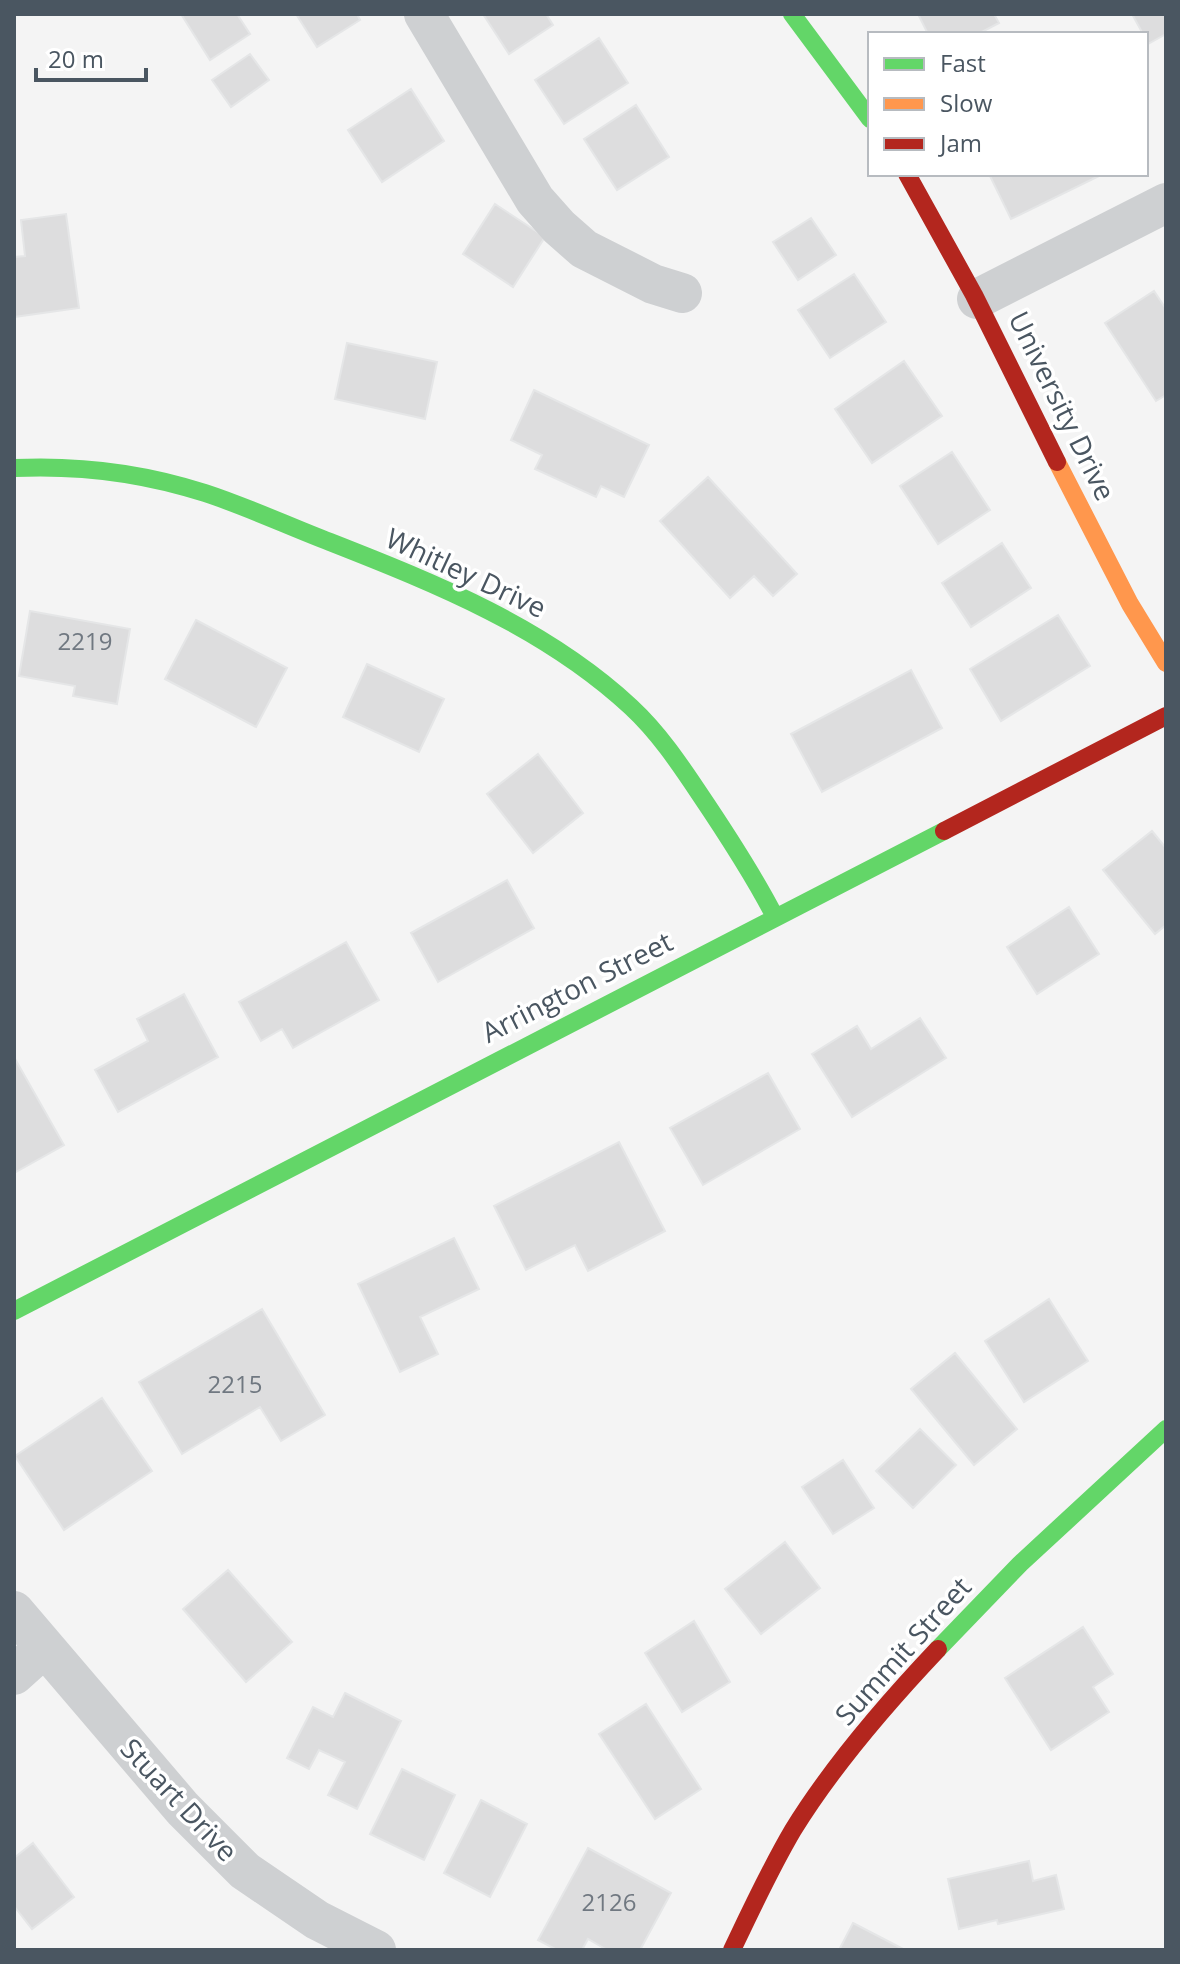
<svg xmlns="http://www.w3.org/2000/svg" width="1180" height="1964" viewBox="0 0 1180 1964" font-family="'Open Sans',sans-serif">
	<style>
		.building { fill: #ddddde; stroke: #e5e6e7; stroke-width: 2 }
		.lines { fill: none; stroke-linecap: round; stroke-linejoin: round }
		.street { stroke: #ced0d2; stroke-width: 40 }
		.fast { stroke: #63d668; stroke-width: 18 }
		.slow { stroke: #ff974d; stroke-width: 18 }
		.jam { stroke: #b3261e; stroke-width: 18 }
		.labels { text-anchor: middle; stroke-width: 7; stroke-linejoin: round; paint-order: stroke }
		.number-label { font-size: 24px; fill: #707881 }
		.street-label { font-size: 28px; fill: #4a5661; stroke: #fff }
	</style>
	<rect width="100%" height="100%" fill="#f4f4f4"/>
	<path class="building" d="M181 14H237L250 34 210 60Z
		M296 14H357L360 20 317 47Z
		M483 14H546L553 25 509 54Z
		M918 14H994L999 23 978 34H928Z
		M1132 14H1166V34L1148 44 1146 34H1143Z
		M599 38 628 83 564 124 535 80Z
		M250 54 269 80 231 107 212 80Z
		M411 89 444 141 382 182 348 130Z
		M636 105 669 157 617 190 584 139Z
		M989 174H1098L1099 176 1011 219Z
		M495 204 545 237 513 287 463 254Z
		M66 214 79 308 14 317V257L25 256 21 220Z
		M811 218 836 255 798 280 773 242Z
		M854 274 886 322 830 358 798 310Z
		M1154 291 1166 309V395L1156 401 1105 323Z
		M347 343 437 362 425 419 335 399Z
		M904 361 942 416 872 463 835 409Z
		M534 390 649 445 624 497 601 486 596 497 535 469 542 455 511 440Z
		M952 452 990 510 938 544 900 486Z
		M708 477 797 574 773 596 754 576 730 598 660 521Z
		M1002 543 1031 588 971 627 942 583Z
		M30 611 130 629 117 704 73 696 75 686 19 676Z
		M1058 615 1090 666 1001 721 970 669Z
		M196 620 287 668 256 727 165 679Z
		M367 664 444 699 419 752 343 717Z
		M911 670 942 728 822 792 791 734Z
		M538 754 583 813 533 853 487 794Z
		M1152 831 1166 848V925L1155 934 1103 870Z
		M507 880 534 928 438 982 411 933Z
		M1069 907 1099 954 1037 994 1007 947Z
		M346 942 379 1000 293 1048 282 1029 261 1041 239 1002Z
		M184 994 218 1057 118 1112 95 1070 148 1041 137 1019Z
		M920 1018 946 1058 852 1117 812 1054 857 1026 871 1049Z
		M14 1057 64 1145 14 1173Z
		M768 1073 800 1129 703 1185 670 1128Z
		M619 1142 665 1231 588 1271 575 1245 526 1270 494 1206Z
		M454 1238 479 1289 420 1317 438 1354 400 1372 358 1284Z
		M1049 1299 1088 1361 1024 1402 985 1341Z
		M262 1309 325 1415 281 1441 260 1407 182 1454 139 1382Z
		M955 1353 1017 1429 974 1465 911 1389Z
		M102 1398 152 1471 64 1530 15 1456Z
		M920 1429 956 1465 913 1508 876 1471Z
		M843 1460 874 1508 833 1534 802 1487Z
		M785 1542 820 1588 761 1634 725 1589Z
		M228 1570 292 1642 246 1682 183 1609Z
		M694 1621 730 1682 682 1712 645 1653Z
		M1083 1627 1113 1674 1093 1687 1109 1712 1051 1750 1005 1678Z
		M345 1693 401 1721 357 1809 328 1795 345 1762 319 1750 309 1769 287 1758 313 1707 333 1717Z
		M646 1704 701 1789 655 1819 599 1734Z
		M402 1769 455 1795 424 1860 370 1834Z
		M481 1800 527 1824 490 1897 444 1873Z
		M33 1843 74 1897 32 1929 14 1906V1858Z
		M588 1848 671 1893 640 1950H607L588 1939 582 1950H557L538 1940Z
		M1029 1861 1033 1881 1056 1875 1064 1909 998 1924 997 1920 959 1929 948 1879Z
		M853 1923 905 1950H839Z"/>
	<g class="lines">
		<path class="street" d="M424 14 535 200 559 227 584 249 653 284 682 293
			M977 299 1166 203
			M14 1611 183 1809 245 1871 317 1920 376 1950
			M14 1675 44 1648"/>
		<path class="fast" d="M792 14 870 119
			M14 468C79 465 143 473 205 493 248 507 288 526 330 542 437 584 546 628 631 707 658 732 679 763 699 793 726 833 753 874 775 917
			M14 1311 944 831
			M938 1649 1020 1564 1166 1429"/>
		<path class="slow" d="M1057 462 1130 604 1166 663"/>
		<path class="jam" d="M907 174 974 295 1057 462
			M944 831 1166 716
			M732 1950C751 1910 770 1869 793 1830 833 1765 885 1705 938 1649"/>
	</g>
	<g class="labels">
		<g class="number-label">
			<text x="85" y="650">2219</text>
			<text x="235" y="1393">2215</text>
			<text x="609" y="1911">2126</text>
		</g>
		<g class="street-label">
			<text transform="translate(1062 406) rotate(64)" y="10">University Drive</text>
			<text transform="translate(466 573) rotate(25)" y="10">Whitley Drive</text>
			<text transform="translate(577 987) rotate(-27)" y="10">Arrington Street</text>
			<text transform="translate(903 1651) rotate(-48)" y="10">Summit Street</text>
			<text transform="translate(179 1800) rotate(47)" y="10">Stuart Drive</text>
		</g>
	</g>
	<rect width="1180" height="1964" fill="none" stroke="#4a5661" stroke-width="32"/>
	<rect x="868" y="32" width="280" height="144" fill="#ffffff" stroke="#b7bbc0" stroke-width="2"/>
	<rect x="884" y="58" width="40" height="12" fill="#63d668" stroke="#b7bbc0" stroke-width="2"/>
	<text x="940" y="72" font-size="24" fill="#4a5661">Fast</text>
	<rect x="884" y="98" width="40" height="12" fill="#ff974d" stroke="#b7bbc0" stroke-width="2"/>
	<text x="940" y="112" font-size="24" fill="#4a5661">Slow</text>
	<rect x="884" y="138" width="40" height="12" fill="#b3261e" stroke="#b7bbc0" stroke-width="2"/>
	<text x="940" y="152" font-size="24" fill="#4a5661">Jam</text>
	<path d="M36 68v12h110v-12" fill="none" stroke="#4a5661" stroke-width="4"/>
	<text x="48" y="68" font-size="24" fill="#4a5661" stroke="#ffffff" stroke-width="6" paint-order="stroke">20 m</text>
</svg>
